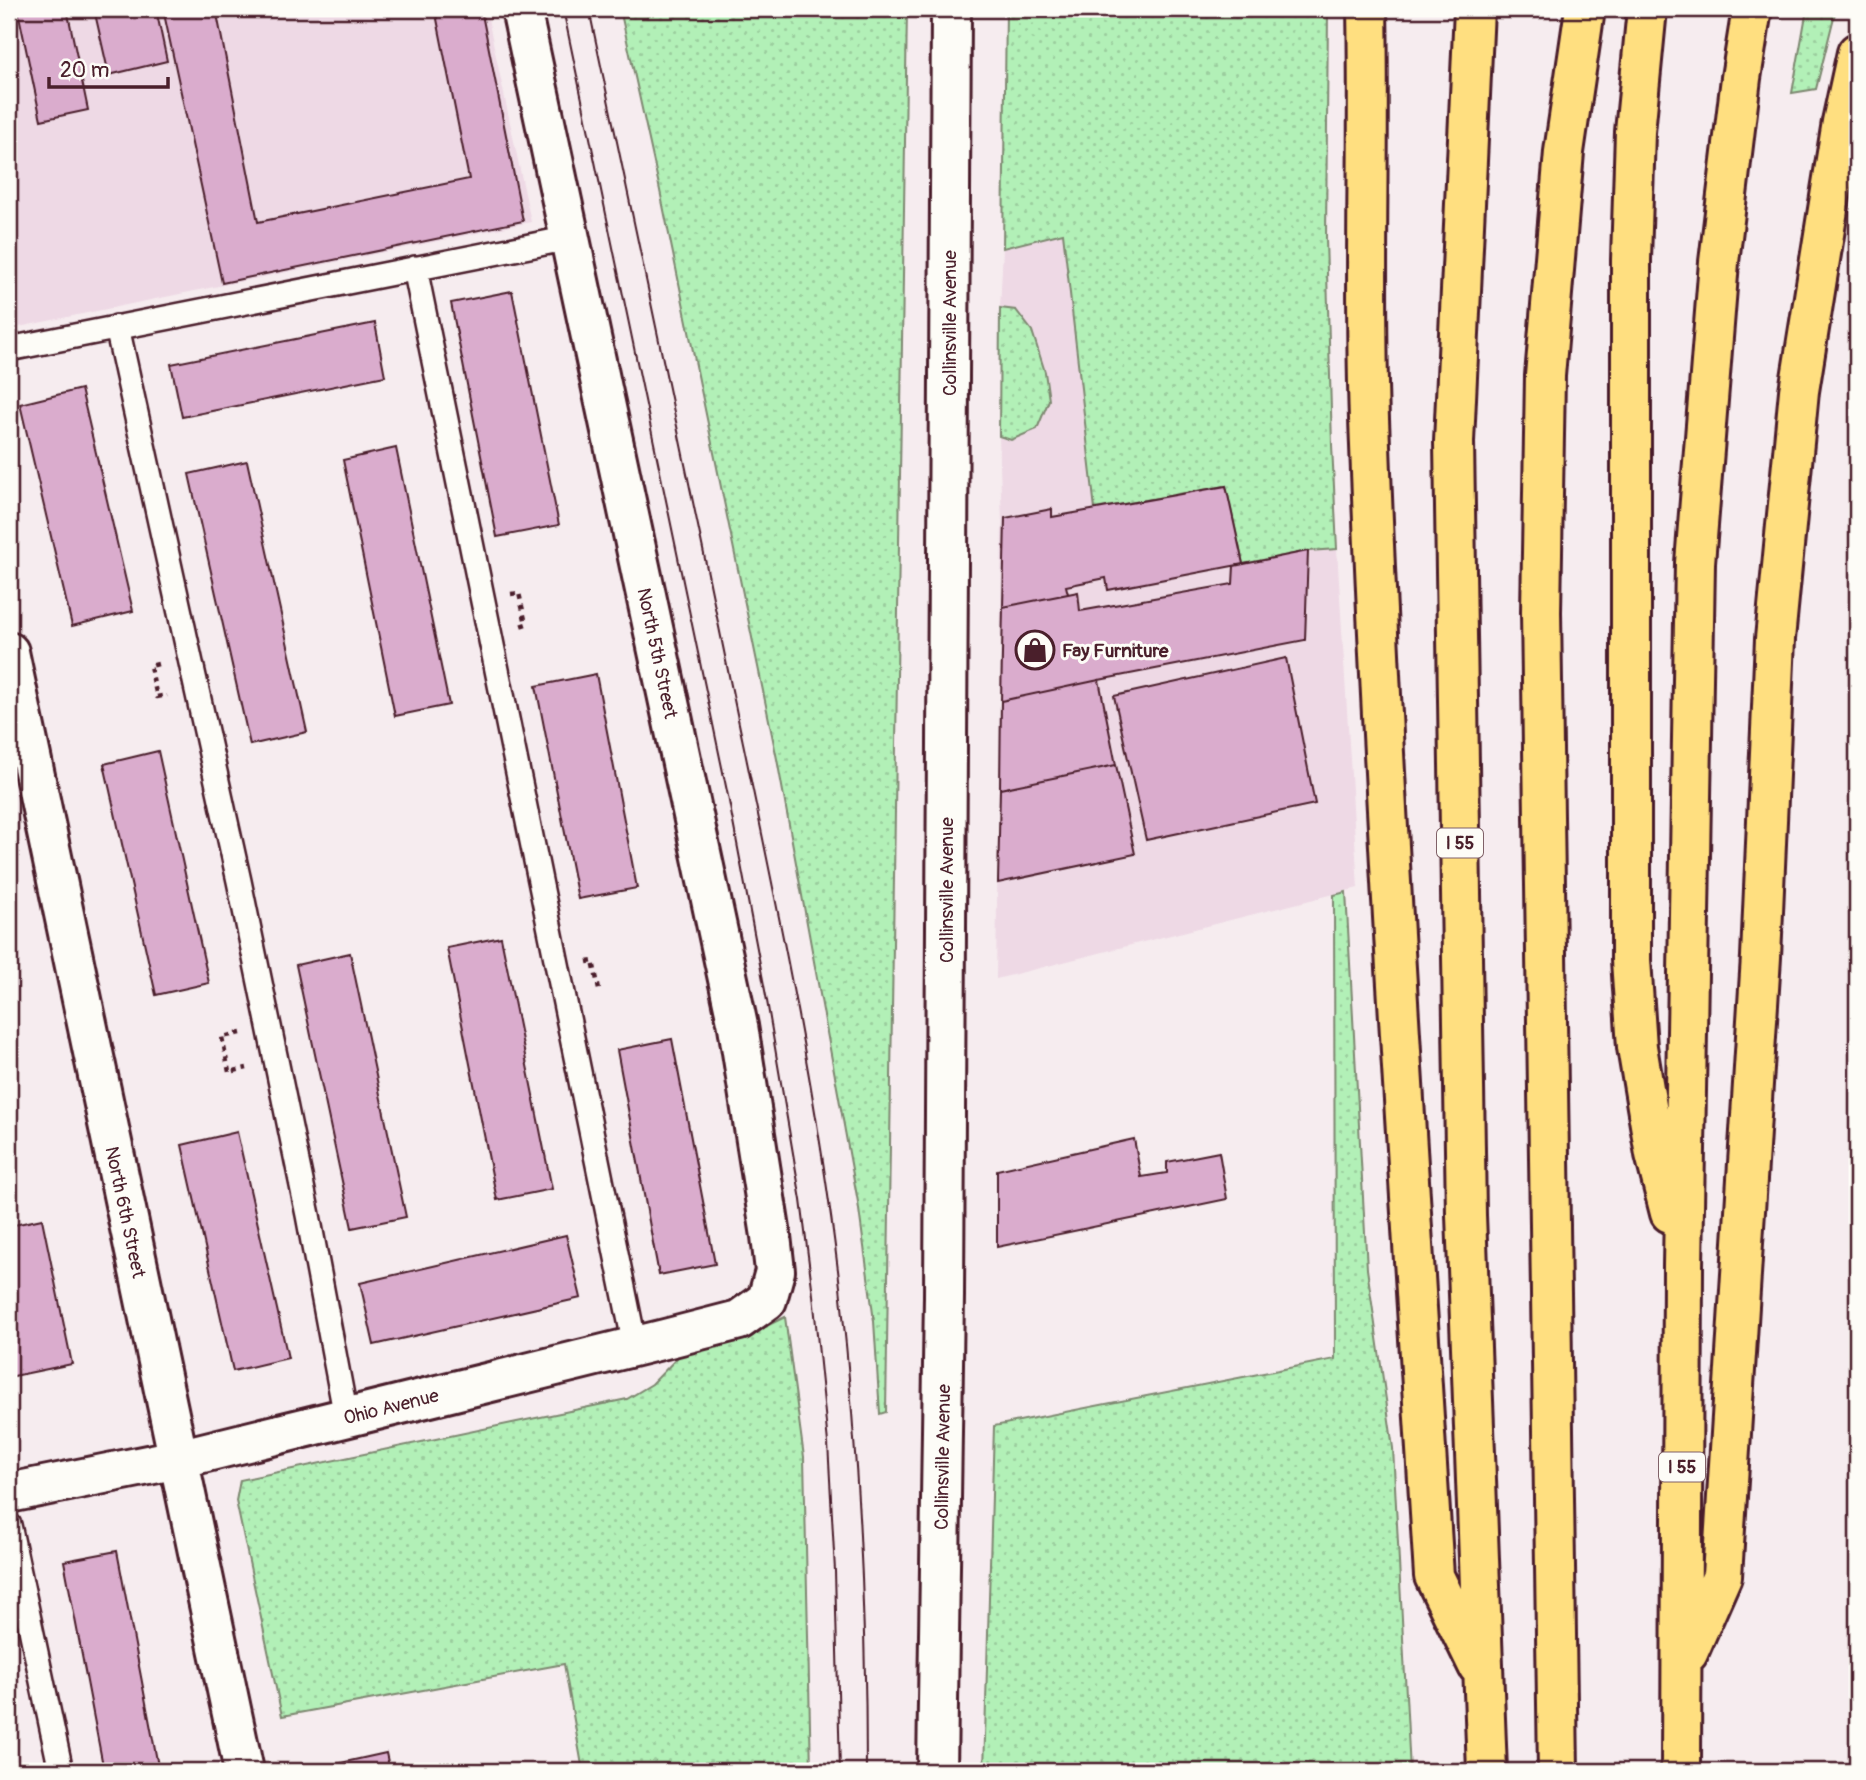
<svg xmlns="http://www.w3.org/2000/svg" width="1866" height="1780" viewBox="0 0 1866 1780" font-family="Pangolin,sans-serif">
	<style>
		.built { fill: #eed9e5 }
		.grass { fill: url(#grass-dots); stroke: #7e8871; stroke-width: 2 }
		.building { fill: #daaccd; stroke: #4a1f2b; stroke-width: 2 }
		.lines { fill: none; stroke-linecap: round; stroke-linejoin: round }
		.lane-casing { stroke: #4a1f2b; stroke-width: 28 }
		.street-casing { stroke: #4a1f2b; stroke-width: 44 }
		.secondary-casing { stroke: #4a1f2b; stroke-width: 44 }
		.highway-casing { stroke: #4a1f2b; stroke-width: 44 }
		.path { stroke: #4a1f2b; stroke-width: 4.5; stroke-dasharray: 5 5; stroke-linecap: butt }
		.lane { stroke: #fdfcf7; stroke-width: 23 }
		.street { stroke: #fdfcf7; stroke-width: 38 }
		.secondary { stroke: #fdfcf7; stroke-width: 38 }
		.highway { stroke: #ffdf80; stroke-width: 38 }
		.tram { stroke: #4a1f2b; stroke-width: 2 }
		.labels { text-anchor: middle; stroke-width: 6; stroke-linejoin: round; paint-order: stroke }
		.shield { fill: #fdfcf7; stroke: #806168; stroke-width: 2 }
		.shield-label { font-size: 18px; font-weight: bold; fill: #4a1f2b }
		.street-label { font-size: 19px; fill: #4a1f2b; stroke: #fdfcf7 }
		.poi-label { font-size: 19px; font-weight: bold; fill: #4a1f2b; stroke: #fdfcf7; text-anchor: start }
	</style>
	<defs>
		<pattern id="grass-dots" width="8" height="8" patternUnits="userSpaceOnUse" patternTransform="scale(1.75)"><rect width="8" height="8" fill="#b2f0b7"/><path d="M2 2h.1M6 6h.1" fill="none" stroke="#9bcd9e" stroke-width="1.8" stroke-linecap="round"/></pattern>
	</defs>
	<rect width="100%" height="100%" fill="#f6ecef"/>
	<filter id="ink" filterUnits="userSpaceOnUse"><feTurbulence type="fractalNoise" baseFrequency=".0143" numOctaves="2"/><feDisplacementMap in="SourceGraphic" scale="14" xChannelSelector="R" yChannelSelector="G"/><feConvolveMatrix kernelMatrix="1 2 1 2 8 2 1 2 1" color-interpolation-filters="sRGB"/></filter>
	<g filter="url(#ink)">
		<path class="built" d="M9 9H486L531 222 9 329Z
			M1063 233 1095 509 1226 486 1308 551 1337 549 1358 888 996 979 1002 523 999 436 1011 440 1016 310 1000 308 1003 248Z"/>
		<path class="grass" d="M620 9H907L886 1412 880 1414 874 1321 858 1202 777 759 658 181Z
			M1006 9H1328L1326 238 1332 445 1337 549 1308 551 1243 564 1226 486 1095 509 1063 233 1003 248Z
			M1807 9H1836L1816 89 1792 93Z
			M1000 308 1016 310 1032 331 1045 372 1049 400 1037 429 1011 440 999 436Z
			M1346 892 1367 1269 1393 1448 1410 1771H984L994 1426 1335 1359 1334 895Z
			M785 1317 804 1457 811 1771H583L564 1664 282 1716 236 1501 240 1480 627 1399 652 1384 679 1356 740 1339Z"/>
		<path class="building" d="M28 9H67L88 110 41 120 18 11Z
			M94 9H156L167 61 109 75Z
			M163 9H216L258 222 469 179 435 9H481L523 221 222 283Z
			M512 291 559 525 497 537 451 303Z
			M375 323 385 376 182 417 171 364Z
			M81 389 133 611 72 626 20 404Z
			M396 448 449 705 395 716 343 460Z
			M247 461 307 732 250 745 189 474Z
			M1226 486 1243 564 1108 590 1106 578 1066 586 1068 594 1003 607 1005 518 1052 509V517Z
			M1308 551 1305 640 1099 680 1001 701 1003 607 1078 592 1080 611 1233 584 1234 566Z
			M1286 658 1315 804 1146 840 1114 696Z
			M596 674 637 888 578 899 536 686Z
			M1099 680 1116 765 1000 789 1001 701Z
			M158 751 209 983 156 995 104 764Z
			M1116 765 1135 854 998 883 1000 789Z
			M501 937 552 1189 497 1200 447 948Z
			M350 953 406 1217 352 1228 296 965Z
			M672 1039 715 1264 659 1275 617 1050Z
			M237 1132 288 1358 233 1371 182 1145Z
			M1134 1139 1141 1177 1167 1173V1162L1219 1152 1227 1199 997 1247V1170Z
			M42 1219 72 1364 9 1377V1226Z
			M566 1235 581 1298 374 1345 360 1283Z
			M117 1551 159 1771H104L64 1561Z
			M386 1753 390 1771H337L336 1764Z"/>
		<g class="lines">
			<defs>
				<path id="lane" d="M415 268 635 1346
					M117 327 239 881 308 1215 346 1417
					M9 349 570 238
					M9 1525 61 1771"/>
				<path id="street" d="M9 652 244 1771
					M9 1493 178 1459 665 1339 739 1320 767 1300 775 1271 771 1236 738 1026 521 9"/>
				<path id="secondary" d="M937 1771 944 1296 951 9"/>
				<path id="highway" d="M1367 9C1370 145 1364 282 1369 419 1383 805 1410 1191 1434 1576L1478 1666
					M1474 9 1454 442 1466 1215 1487 1771
					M1647 9 1635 132 1631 260V960L1637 1047 1655 1154 1670 1213
					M1688 1653 1722 1576 1761 957 1775 639 1799 391 1842 122 1857 53
					M1558 1771 1541 612 1545 376 1564 152 1585 9
					M1681 1771 1683 1266 1695 563 1719 262 1741 78 1752 9"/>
			</defs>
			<use href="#lane" class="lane-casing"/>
			<use href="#street" class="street-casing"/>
			<use href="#secondary" class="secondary-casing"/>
			<use href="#highway" class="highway-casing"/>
			<path class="path" d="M511 594 519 593 526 624 520 626
				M158 664 150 666 157 697 167 695
				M587 962 593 961 599 990 595 991
				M241 1033 222 1037 229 1072 247 1068"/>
			<use href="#lane" class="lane"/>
			<use href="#street" class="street"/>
			<use href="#secondary" class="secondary"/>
			<use href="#highway" class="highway"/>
			<path class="tram" d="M563 9 728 796 767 1001 801 1200 813 1295 828 1443 835 1571 840 1771
				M589 9C638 237 686 466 733 695 774 891 817 1088 840 1287 858 1448 866 1610 866 1771"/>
		</g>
	</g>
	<defs>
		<symbol id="shop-ring" viewBox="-11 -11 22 22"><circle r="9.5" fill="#fdfcf7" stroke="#4a1f2b" stroke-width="1.5"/><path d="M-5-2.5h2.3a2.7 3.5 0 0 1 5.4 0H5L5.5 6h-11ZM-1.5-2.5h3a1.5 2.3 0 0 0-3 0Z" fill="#4a1f2b"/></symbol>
	</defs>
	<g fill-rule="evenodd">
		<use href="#shop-ring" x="1013" y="628" width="44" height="44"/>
	</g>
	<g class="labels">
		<g class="shield">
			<rect x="1437" y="828.5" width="46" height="29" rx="5"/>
			<rect x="1659" y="1452.5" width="46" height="29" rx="5"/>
		</g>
		<g class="shield-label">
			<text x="1460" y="849">I 55</text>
			<text x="1682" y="1473">I 55</text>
		</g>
		<g class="street-label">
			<text transform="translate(949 323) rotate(-90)" y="7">Collinsville Avenue</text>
			<text transform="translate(658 653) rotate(78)" y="7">North 5th Street</text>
			<text transform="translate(946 890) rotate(-90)" y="7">Collinsville Avenue</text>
			<text transform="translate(126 1212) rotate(78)" y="7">North 6th Street</text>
			<text transform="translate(391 1406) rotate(-14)" y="7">Ohio Avenue</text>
			<text transform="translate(942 1457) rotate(-89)" y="7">Collinsville Avenue</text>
		</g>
		<g class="poi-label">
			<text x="1062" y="657">Fay Furniture</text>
		</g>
	</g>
	<rect width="1866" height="1780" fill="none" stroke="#fdfcf7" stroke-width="35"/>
	<rect x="18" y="18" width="1831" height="1745" fill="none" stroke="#4a1f2b" stroke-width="2.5" filter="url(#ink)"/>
	<path d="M49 77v10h119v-10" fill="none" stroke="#4a1f2b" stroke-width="3.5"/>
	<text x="60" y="77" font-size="21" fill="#4a1f2b" stroke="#fdfcf7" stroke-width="5" paint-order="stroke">20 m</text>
</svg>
